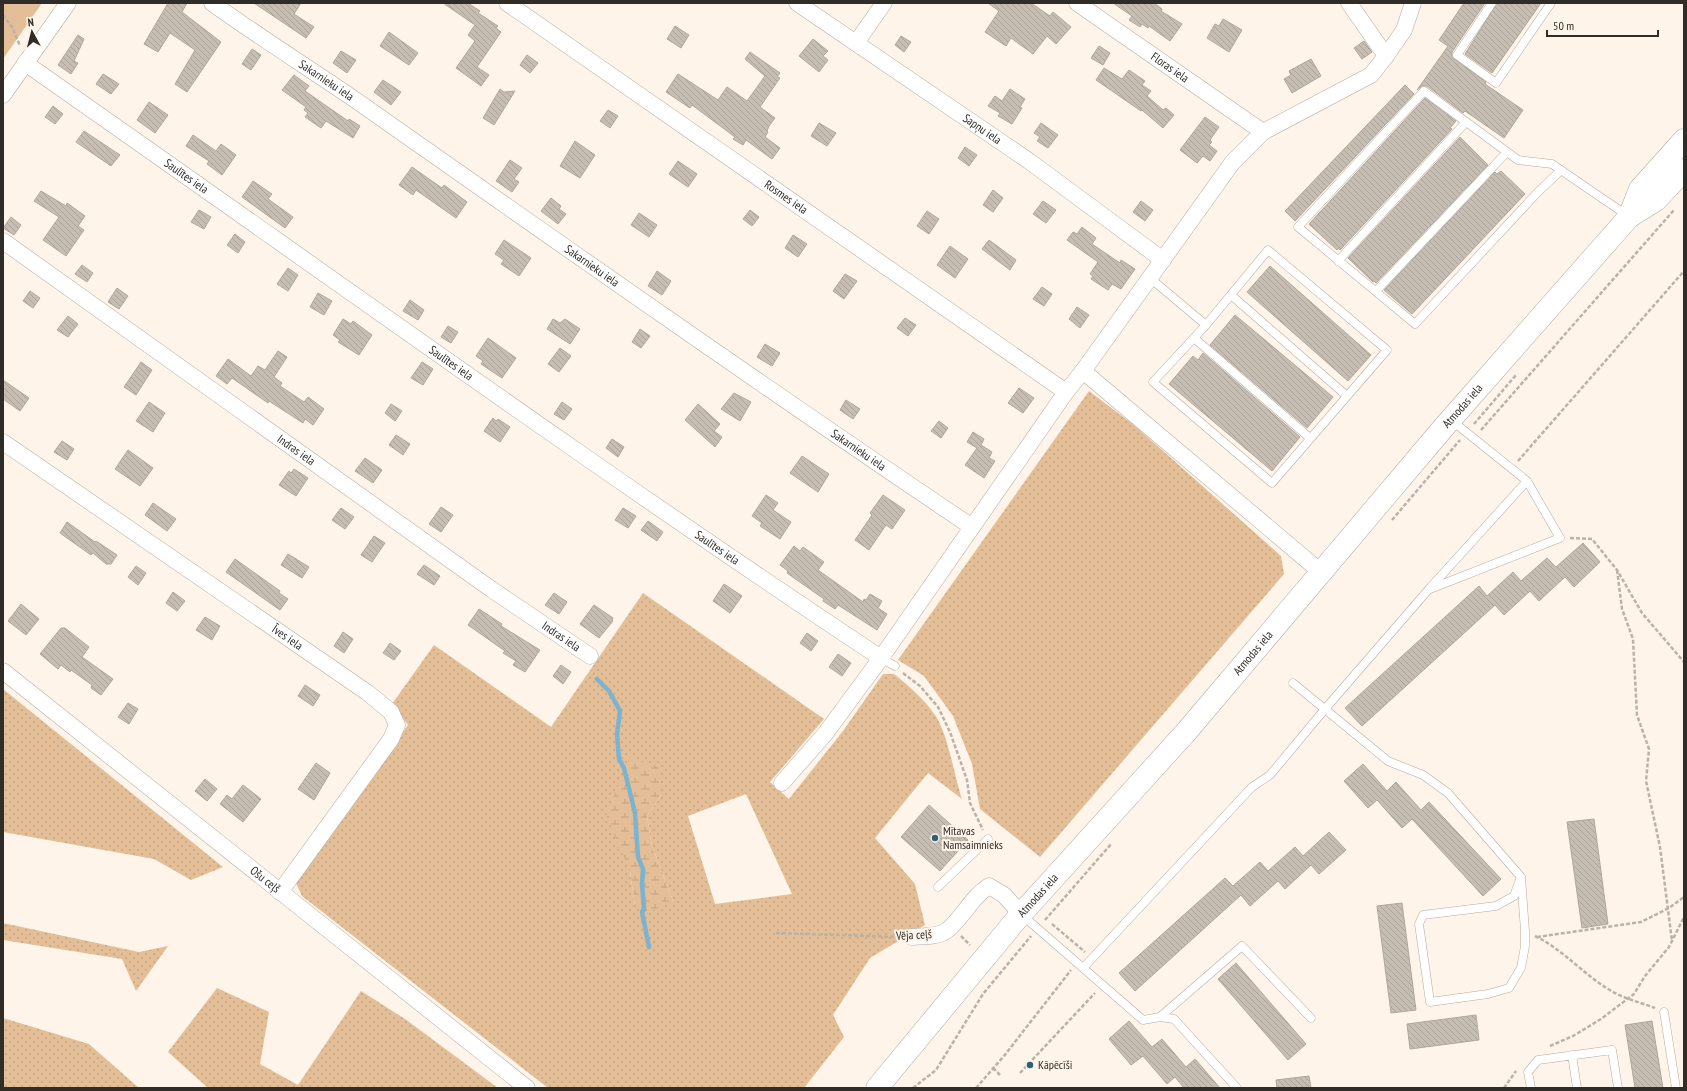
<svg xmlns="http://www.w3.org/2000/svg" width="1687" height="1091" viewBox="0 0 1687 1091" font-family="'PT Sans Narrow',sans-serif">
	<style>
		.grass { fill: url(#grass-dots); fill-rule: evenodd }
		.wetland { fill: url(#wetland-marsh) }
		.garden { fill: #e3be96 }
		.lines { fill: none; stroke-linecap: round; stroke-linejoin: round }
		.stream { stroke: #7bb3d0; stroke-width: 4.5 }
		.building { fill: url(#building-back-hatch); stroke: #b0a69c }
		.service-casing { stroke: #b5aba1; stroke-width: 9 }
		.minor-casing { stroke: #b5aba1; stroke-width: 17 }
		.secondary-casing { stroke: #b5aba1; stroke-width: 23 }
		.path { stroke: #bab2a9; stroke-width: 2.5; stroke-dasharray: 4 2; stroke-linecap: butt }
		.service { stroke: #fff; stroke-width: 8 }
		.minor { stroke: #fff; stroke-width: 16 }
		.secondary { stroke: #fff; stroke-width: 22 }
		.poi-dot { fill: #2a627c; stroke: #fef4e9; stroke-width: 1.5 }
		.labels { text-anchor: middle; stroke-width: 4; stroke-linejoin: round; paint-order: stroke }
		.street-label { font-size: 12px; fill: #302c28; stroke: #fef4e9 }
		.poi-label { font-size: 12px; fill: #302c28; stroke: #fef4e9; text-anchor: start }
	</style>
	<defs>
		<pattern id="grass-dots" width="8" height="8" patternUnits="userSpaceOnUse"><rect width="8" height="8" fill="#e3be96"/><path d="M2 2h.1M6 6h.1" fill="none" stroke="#c3a381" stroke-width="1.8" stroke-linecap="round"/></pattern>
		<pattern id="wetland-marsh" width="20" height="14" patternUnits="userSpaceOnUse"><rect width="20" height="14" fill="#e3be96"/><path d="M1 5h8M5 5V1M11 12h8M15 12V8" fill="none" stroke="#c3a381"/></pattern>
		<pattern id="building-back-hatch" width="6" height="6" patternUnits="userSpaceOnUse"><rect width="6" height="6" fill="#c7beb3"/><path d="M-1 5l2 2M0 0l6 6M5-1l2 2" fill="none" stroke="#aba39a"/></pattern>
	</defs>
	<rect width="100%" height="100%" fill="#fef4e9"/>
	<path class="grass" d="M1089 391 1135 426 1281 556 1284 574 1040 857 980 809 972 764 953 716 924 676 898 660Z
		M643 593 824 719 770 782 789 799 843 731 883 674H894C909 686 923 698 935 715 948 734 954 775 962 799L928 773 875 838 915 884 925 925 870 958 833 1015 844 1037 804 1088H548L302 896 295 881 408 725 392 704 434 645 551 727ZM661 768V795L647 816 652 846 673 901 635 907 630 871ZM746 794 792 894 715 904 688 816Z
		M3 689 223 867 191 880 154 859 3 832Z
		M3 923 139 952 168 946 136 991 122 959 3 940Z
		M217 988 269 1012 260 1064 298 1085 361 991 405 1019 498 1088H208L168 1052Z
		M3 1018 89 1044 139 1088H3Z"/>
	<path class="wetland" d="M630 757 661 768V795L647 816 652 846 673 901 655 910 635 907 630 871 606 815Z"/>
	<path class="garden" d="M3 3H42L3 59Z"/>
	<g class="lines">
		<path class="stream" d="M597 679 609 691 620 711 617 734 619 759 624 768 635 813 638 857 643 869 642 884 644 909 642 912 649 947"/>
	</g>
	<path class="building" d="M168 3H187L182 12 221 42 187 92 175 84 195 50 170 33 158 52 144 44Z
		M254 3H301L294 14 314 27 306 38Z
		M443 3H468L480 11 478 13 498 26 496 28 501 32 477 67 489 75 481 86 456 68 475 41 468 35 475 25Z
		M988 3H1031L1050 16 1053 12 1071 27 1056 44 1047 36 1033 54 1011 38 1006 46 985 32 999 11Z
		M1113 3H1154L1162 9 1161 11 1182 24 1170 41 1149 26 1148 28 1142 24 1140 27 1129 20 1132 16Z
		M1464 3H1485L1452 52V57L1486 82 1485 84 1523 110 1504 138 1465 111 1463 113 1427 86H1422L1417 90 1448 46 1439 40Z
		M1497 3H1541L1492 73 1465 54Z
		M1223 19 1242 30 1229 52 1207 38 1215 24 1219 26Z
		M675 26 689 35 681 48 667 39Z
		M389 32 418 53 409 65 380 46Z
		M78 35 84 39 74 61 78 63 71 74 58 65Z
		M901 36 911 42 904 52 895 45Z
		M813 39 828 51 823 56 828 60 819 72 799 56Z
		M1364 41 1372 52 1362 59 1354 48Z
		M1099 46 1110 53 1103 65 1091 58Z
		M252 49 261 55 251 70 242 64Z
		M341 51 356 60 347 73 333 63Z
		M750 52 780 73 777 77 780 78 760 107 775 118 769 126 767 131 768 132 765 137 780 148 772 159 746 140 743 145 733 139 735 137 692 105 690 108 666 92 678 74 718 100 727 87 747 101 765 76 745 59Z
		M527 55 538 63 530 73 520 65Z
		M1311 59 1321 76 1292 93 1284 79 1291 75 1289 71Z
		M1104 68 1122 79 1129 70 1145 81 1142 85 1151 91 1147 96 1163 110 1166 108 1174 115 1163 128 1142 110 1141 111 1096 80Z
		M103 74 119 84 111 94 96 84Z
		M294 75 309 86 305 91 348 121 349 119 360 126 353 138 326 121 321 128 305 117 308 113 304 110 306 107 282 90Z
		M383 80 401 92 391 105 374 92Z
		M1405 85 1414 94 1295 221 1285 211Z
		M500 89 504 92 515 91 494 125 483 118Z
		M1010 89 1025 99 1020 107 1022 108 1012 124 998 116 1000 113 988 106 995 96 1002 101Z
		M1425 98 1456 121 1450 128 1452 129 1340 250 1338 248 1337 250 1309 224Z
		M149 102 168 115 155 133 137 120Z
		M53 106 63 114 55 124 45 117Z
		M608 110 618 116 610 128 600 121Z
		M1205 117 1219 127 1210 140 1212 142 1209 145 1217 151 1210 161 1203 156 1197 163 1180 150Z
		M819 123 836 133 827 146 811 136Z
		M1041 123 1058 135 1048 148 1037 141 1040 137 1034 133Z
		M84 131 120 155 111 166 76 142Z
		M193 135 216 151 221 144 236 155 222 175 207 164 209 161 186 146Z
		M1460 137 1488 165 1376 283 1374 281 1373 282 1348 258Z
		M575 141 595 155 580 178 560 166Z
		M965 147 977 155 969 166 958 158Z
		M510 160 522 168 514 179 519 182 512 192 496 181Z
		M678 161 697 174 688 187 669 174Z
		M412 167 442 188 444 185 467 202 456 218 416 190 413 195 399 185Z
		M1501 171 1525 194 1412 314 1384 290 1495 172 1497 174Z
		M253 181 272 194 268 199 293 217 285 228 242 197Z
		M993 190 1003 198 993 212 983 205Z
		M41 191 66 206 67 203 85 216 78 226 84 230 66 256 43 240 59 217 34 201Z
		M551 198 561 206 559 209 566 214 558 224 541 211Z
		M1043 201 1056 210 1046 223 1033 214Z
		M1141 201 1153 210 1145 221 1133 212Z
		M199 210 211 217 204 229 191 222Z
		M750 210 759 217 752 226 743 219Z
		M927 211 939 219 929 234 917 226Z
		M639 213 657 225 649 237 631 225Z
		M11 217 21 225 14 235 3 228Z
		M1082 227 1096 238 1092 244 1120 263 1121 260 1135 269 1121 289 1112 284 1108 290 1091 279 1093 276 1090 274 1098 262 1067 240 1073 232 1077 234Z
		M235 234 245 242 238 253 227 245Z
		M793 235 807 244 798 257 785 248Z
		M504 240 531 258 519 276 501 264 504 260 495 254Z
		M989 240 1016 260 1010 270 982 249Z
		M950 246 968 259 955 278 937 265Z
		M82 265 93 273 87 282 75 274Z
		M1270 266 1371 355 1348 381 1247 292Z
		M288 268 298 275 288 291 277 284Z
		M657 271 671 281 662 295 648 286Z
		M845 274 857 281 844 299 833 291Z
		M1042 287 1052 294 1044 306 1033 299Z
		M117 288 128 296 119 309 108 302Z
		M30 291 40 298 33 308 23 301Z
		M318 293 332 301 324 315 310 307Z
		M410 300 424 310 418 320 403 311Z
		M1077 307 1089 315 1080 328 1069 319Z
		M1235 315 1333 397 1307 428 1210 345Z
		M68 316 78 324 68 337 57 330Z
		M905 318 916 325 908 336 897 328Z
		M343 319 351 324 353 321 372 335 359 355 338 342 340 340 333 335Z
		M553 319 560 323 565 319 580 329 570 344 547 329Z
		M448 326 458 332 451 343 441 337Z
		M640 329 650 336 641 348 632 342Z
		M488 338 516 358 502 378 481 364 483 361 476 356Z
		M765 344 780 353 772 366 757 357Z
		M560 348 571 356 559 372 548 364Z
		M278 351 287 357 274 377 282 383 280 386 304 402 308 397 324 409 313 425 305 419 303 423 269 401 268 403 232 378 227 384 216 376 228 359 251 376 258 366 265 370Z
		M1203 353 1300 437 1272 471 1169 384 1193 356 1198 360Z
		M141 362 152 370 136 395 124 387Z
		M422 362 433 369 423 385 411 378Z
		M3 380 29 398 20 411 3 399Z
		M1019 388 1034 398 1023 413 1008 403Z
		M734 393 751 402 740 421 721 409Z
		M846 400 860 409 853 419 840 410Z
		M149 402 165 413 153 432 136 421Z
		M562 402 572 409 564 420 554 414Z
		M391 404 402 411 395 421 385 413Z
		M698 404 720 424 714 431 722 437 715 447 685 420Z
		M493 418 496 421 498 419 510 427 500 442 484 431Z
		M939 421 948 428 941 438 931 431Z
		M973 432 984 439 981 445 992 452 989 458 995 461 984 478 965 465 977 448 967 442Z
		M396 435 410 444 403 455 389 445Z
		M612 439 624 447 618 457 606 448Z
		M62 441 74 449 67 460 54 452Z
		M128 450 153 468 140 486 115 469Z
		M802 456 829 474 818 492 790 473Z
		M365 458 382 470 373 483 355 471Z
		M294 469 308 478 296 496 279 485 289 471 291 473Z
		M766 495 778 503 773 510 791 522 780 539 760 526 762 523 752 516Z
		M883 495 905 510 892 529 886 525 869 550 855 540 872 515 870 513Z
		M153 503 176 519 167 531 145 515Z
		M441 507 453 515 441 532 429 524Z
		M341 508 354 517 345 529 332 520Z
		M623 508 636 516 628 528 615 520Z
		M648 521 663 532 657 541 641 530Z
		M67 522 95 542 96 541 117 555 111 564H106L93 553 91 555 60 533Z
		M374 536 385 543 372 562 361 555Z
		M1583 543 1600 562 1574 587 1565 577 1539 601 1530 591 1504 615 1495 605 1362 726 1345 708 1479 586 1487 596 1513 572 1521 581 1547 558 1556 567Z
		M794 546 800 551 803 547 824 562 818 570 863 602 864 599 866 600 870 594 882 601 878 608 887 614 877 630 838 605 835 609 823 601 824 599 787 573 788 571 780 565Z
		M288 554 309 567 302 578 281 565Z
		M235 559 280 591 279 593 288 599 280 610 226 572Z
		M424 565 440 576 434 585 417 574Z
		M136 566 146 573 138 585 128 577Z
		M724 584 742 596 730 613 713 601Z
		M173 592 185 601 177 611 166 603Z
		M554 593 567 602 559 614 545 605Z
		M21 604 39 619 26 635 8 621Z
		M594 605 613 618 612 620 613 621 599 638 580 624Z
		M479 609 502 624 501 626 540 650 525 672 513 665 516 661 503 653 505 651 468 625Z
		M205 617 220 626 212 640 196 630Z
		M61 628H65L89 647 82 657 113 679 101 695 91 688 92 685 71 670 70 672 61 665 58 669 40 654Z
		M343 632 353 639 344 653 334 646Z
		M807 633 818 641 811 651 800 643Z
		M390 643 401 651 394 660 383 653Z
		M838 654 851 663 842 676 829 667Z
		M561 665 571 672 563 684 553 676Z
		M305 685 320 695 313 706 298 696Z
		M128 703 138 709 129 724 118 717Z
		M316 763 330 773 314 800 298 789Z
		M1363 764 1387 791 1396 782 1421 810 1429 802 1501 879 1483 896 1412 819 1402 828 1377 800 1368 808 1344 781Z
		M205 779 217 789 207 801 195 791Z
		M243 785 261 799 243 822 220 804 227 795 232 799Z
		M929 805 968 840 940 871 901 837Z
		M1594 819 1608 924 1582 928 1567 822Z
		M1329 832 1346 850 1319 874 1311 865 1285 889 1278 881 1250 906 1241 895 1135 991 1119 973 1225 878 1233 886 1260 862 1268 871 1295 847 1303 856Z
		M1402 903 1416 1010 1391 1013 1377 906Z
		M1236 963 1306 1044 1288 1060 1218 979Z
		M1476 1015 1479 1040 1410 1049 1407 1024Z
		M1129 1021 1152 1047 1162 1039 1186 1067 1195 1059 1220 1088H1184L1175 1077 1167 1084 1143 1056 1131 1065 1109 1039Z
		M1652 1021 1663 1088H1635L1625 1025Z
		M1309 1076 1311 1088H1277L1276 1080Z"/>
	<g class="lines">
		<defs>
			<path id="service" d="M1492 3 1457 55 1496 83 1551 3
				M1561 170 1537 193 1415 324 1298 227 1424 91 1518 160 1552 164 1628 216
				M1338 261 1466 122
				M1150 278 1206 325 1153 382 1272 483 1387 350 1268 250 1206 325
				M1376 291 1507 152
				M1231 295 1347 396
				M1194 338 1310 438
				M1430 589 1560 538 1527 481 1451 420
				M881 658 895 666
				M1293 683 1388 761 1423 775 1448 793 1521 877 1525 931V946L1521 968 1509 988 1488 994 1430 1002 1419 924 1423 915 1496 906 1514 896 1521 877
				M938 887 988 839
				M1022 915 1143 1020 1160 1017 1174 1019 1237 1088
				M1084 967 1252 787 1270 775 1325 709 1429 589 1527 481
				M1664 1012 1676 1088
				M1160 1017 1242 946 1311 1018
				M1572 1055 1577 1088
				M1531 1088 1528 1072 1538 1060 1612 1050 1618 1088"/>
			<g id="minor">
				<path id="s1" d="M212 3C258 36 307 67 354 99 559 243 764 387 972 527"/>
				<path id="s2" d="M507 3 1066 392"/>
				<path id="s3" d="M797 3 1029 161 1163 260"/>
				<path id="s4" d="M1077 3 1263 132"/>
				<path d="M1349 3 1386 56"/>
				<path d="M856 43 884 3"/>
				<path id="s5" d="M25 63C310 262 591 466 881 658"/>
				<path d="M3 95 68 3"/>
				<path id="s6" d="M3 241 491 589 590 656"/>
				<path d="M1083 371 1322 573"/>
				<path id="s7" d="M3 442 368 693 391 712 397 725 391 739 280 892"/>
				<path id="s8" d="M3 671 527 1088"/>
				<path d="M782 783 825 734 881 658 1066 392 1083 371 1232 163 1263 132 1371 75 1386 56 1404 30 1413 3"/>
				<path d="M912 937C923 936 937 937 946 931 961 921 971 897 989 886L1004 895 1021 914"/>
			</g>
			<g id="secondary">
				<path d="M1629 217 1640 189 1684 140"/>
				<path id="s9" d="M877 1088 1021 914 1187 731 1444 427 1629 217 1656 200 1684 170"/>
			</g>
		</defs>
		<use href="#service" class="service-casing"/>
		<use href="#minor" class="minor-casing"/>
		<use href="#secondary" class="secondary-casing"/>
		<path class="path" d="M3 15 12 27 20 46
			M1474 424 1516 375
			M1481 430 1674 210
			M1518 461 1684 271
			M1392 520 1460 440
			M1570 538 1592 539 1617 570 1642 613 1684 662
			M1617 570 1622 609 1633 639 1637 715 1649 749 1646 781 1660 847 1672 941
			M903 673 920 686 938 707 950 732 967 780 970 803 983 830
			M1045 920 1112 843
			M1052 924 1085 952
			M776 933 898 937
			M961 936 970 945
			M1535 936C1566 951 1587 979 1617 994 1629 1000 1642 1003 1655 1008
			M1537 937 1641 922 1669 908 1684 897
			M1550 1046 1573 1036 1601 1019 1634 994 1645 976 1669 947 1684 917
			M993 1068 1000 1075
			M1020 1073 1095 993
			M913 1088 936 1070 983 994 1031 936
			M976 1088 1004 1056 1071 970
			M1504 1088 1516 1071"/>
		<use href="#service" class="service"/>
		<use href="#minor" class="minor"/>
		<use href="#secondary" class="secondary"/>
	</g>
	<g class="poi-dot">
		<circle cx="935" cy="838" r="4"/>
		<circle cx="1030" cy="1065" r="4"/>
	</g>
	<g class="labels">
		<g class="street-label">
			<text dy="4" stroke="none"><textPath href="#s4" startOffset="113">Floras iela</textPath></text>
			<text dy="4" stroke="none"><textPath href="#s1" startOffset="138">Sakarnieku iela</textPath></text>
			<text dy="4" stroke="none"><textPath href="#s3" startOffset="224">Sapņu iela</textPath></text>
			<text dy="4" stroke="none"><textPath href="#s5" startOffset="197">Saulītes iela</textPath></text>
			<text dy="4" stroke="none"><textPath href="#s2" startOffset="340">Rosmes iela</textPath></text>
			<text dy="4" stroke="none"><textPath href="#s1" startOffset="462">Sakarnieku iela</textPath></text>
			<text dy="4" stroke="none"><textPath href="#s5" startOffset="521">Saulītes iela</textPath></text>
			<text dy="4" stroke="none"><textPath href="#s9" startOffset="899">Atmodas iela</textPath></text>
			<text dy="4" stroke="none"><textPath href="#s6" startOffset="360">Indras iela</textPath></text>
			<text dy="4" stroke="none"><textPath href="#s1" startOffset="786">Sakarnieku iela</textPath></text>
			<text dy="4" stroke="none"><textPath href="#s5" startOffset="845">Saulītes iela</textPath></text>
			<text dy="4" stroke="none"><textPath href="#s6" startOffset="684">Indras iela</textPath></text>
			<text dy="4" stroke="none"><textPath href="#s7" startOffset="345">Īves iela</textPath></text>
			<text dy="4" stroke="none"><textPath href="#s9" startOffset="575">Atmodas iela</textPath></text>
			<text dy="4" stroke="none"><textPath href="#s8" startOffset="335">Ošu ceļš</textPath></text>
			<text dy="4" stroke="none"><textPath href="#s9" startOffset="251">Atmodas iela</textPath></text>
			<text transform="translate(914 935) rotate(-3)" y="4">Vēja ceļš</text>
		</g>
		<g class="poi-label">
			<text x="943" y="835">Mītavas<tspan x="943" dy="14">Namsaimnieks</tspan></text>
			<text x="1038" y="1069">Kāpēcīši</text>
		</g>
	</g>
	<rect width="1687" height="1091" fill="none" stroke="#302c28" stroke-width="8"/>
	<g transform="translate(32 32) rotate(353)" stroke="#fef4e9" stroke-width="3" paint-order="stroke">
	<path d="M0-3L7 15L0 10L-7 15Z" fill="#302c28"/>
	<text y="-6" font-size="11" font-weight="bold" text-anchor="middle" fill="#302c28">N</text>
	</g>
	<path d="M1547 30v6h111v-6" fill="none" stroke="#302c28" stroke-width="2"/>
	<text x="1553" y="30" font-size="12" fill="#302c28" stroke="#fef4e9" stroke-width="3" paint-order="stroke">50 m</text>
</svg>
